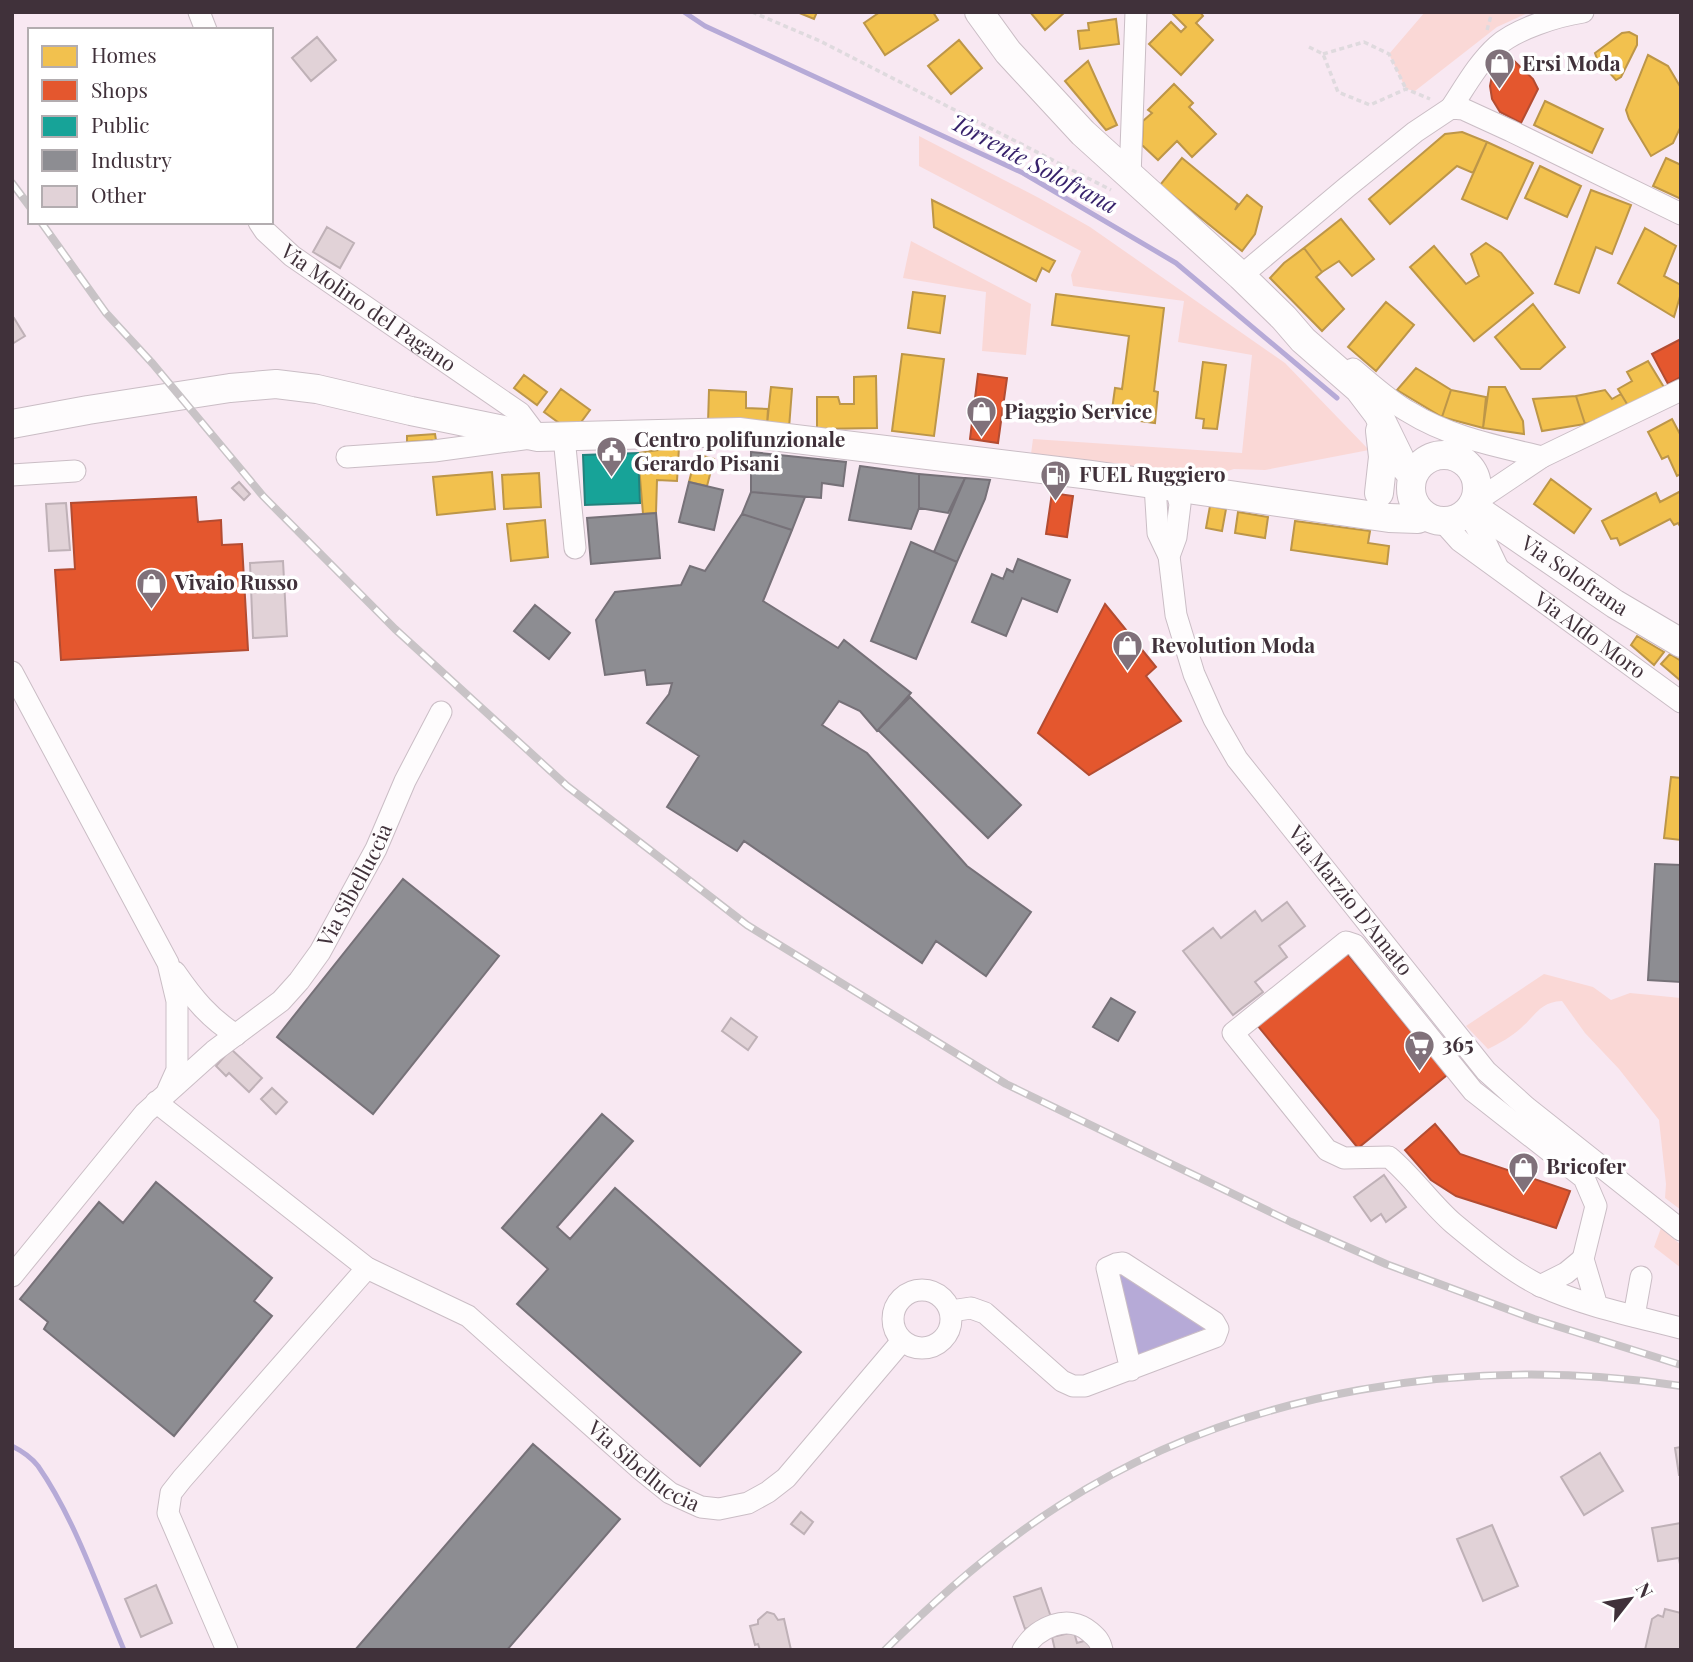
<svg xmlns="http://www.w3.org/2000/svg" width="1693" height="1662" viewBox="0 0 1693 1662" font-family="'Playfair Display',serif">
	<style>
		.green { fill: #fad8d6 }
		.water { fill: #b6aad7 }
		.homes { fill: #f2c14e; stroke: #bd9648; stroke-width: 2 }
		.shops { fill: #e4572e; stroke: #b34c32; stroke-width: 2 }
		.public { fill: #17a398; stroke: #23817c; stroke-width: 2 }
		.industry { fill: #8d8d92; stroke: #767178; stroke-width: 2 }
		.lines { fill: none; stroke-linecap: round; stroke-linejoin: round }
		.stream { stroke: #b6aad7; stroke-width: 5 }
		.building { fill: #e1d2d7; stroke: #bfb1b7; stroke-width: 2 }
		.minor-casing { stroke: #cabdc5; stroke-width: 23 }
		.major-casing { stroke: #cabdc5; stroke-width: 30 }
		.path { stroke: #dfdade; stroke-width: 3.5; stroke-dasharray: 5 3.5; stroke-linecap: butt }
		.minor { stroke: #fefcfd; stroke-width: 21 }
		.major { stroke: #fefcfd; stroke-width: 28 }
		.rail-casing { stroke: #c8c3c6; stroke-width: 8 }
		.rail { stroke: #fff; stroke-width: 5; stroke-dasharray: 16; stroke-linecap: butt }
		.labels { text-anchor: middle; stroke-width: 7; stroke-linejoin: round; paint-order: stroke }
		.poi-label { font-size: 21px; font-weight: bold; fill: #40313a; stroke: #fff; text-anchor: start }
		.street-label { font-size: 21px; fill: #40313a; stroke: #fff }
		.water-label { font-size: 23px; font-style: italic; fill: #37226b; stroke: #fff }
	</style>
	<rect width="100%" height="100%" fill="#f8e8f2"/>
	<path class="green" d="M1425 12H1530L1497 27 1415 91 1406 89 1389 54Z
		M919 136 1039 198 1090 227 1285 363 1369 450 1265 470 1234 469 1205 478 1031 454 1033 439 1242 453 1252 355 1178 342 1184 301 1073 286 1071 275 1081 251 919 166Z
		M911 241 1031 304 1026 355 982 351 986 292 903 278Z
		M1544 974 1593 987 1611 1000 1630 993 1681 998V1210L1665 1198 1666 1184 1659 1120 1619 1069 1585 1033 1562 1001C1540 1002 1536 1015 1521 1028 1511 1037 1500 1043 1488 1049L1466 1026Z
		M1661 1228 1681 1245V1268L1654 1247Z"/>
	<path class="water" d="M1115 1269 1210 1327 1135 1356Z"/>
	<path class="homes" d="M797 12H817L814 19Z
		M880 12H933L938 20 885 55 864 23Z
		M1030 12H1065L1045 30Z
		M1171 12H1200L1203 16 1196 23 1213 40 1181 75 1149 44 1171 22 1181 32 1186 27Z
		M1116 19 1119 44 1080 49 1078 31 1089 30 1088 23Z
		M1629 32 1637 36V45L1621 77 1616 80 1597 59 1595 53 1622 33Z
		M959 40 982 68 951 94 928 66Z
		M1648 55 1668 66 1681 88V126L1673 143 1651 156 1629 119 1626 110Z
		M1088 61 1117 125 1106 130 1065 81Z
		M1174 84 1193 103 1189 107 1216 134 1192 157 1177 141 1158 160 1142 145 1143 121 1152 113 1148 110Z
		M1545 101 1603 129 1592 153 1534 125Z
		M1462 132 1487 142 1473 173 1457 166 1390 224 1369 199 1445 134Z
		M1487 142 1533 163 1507 219 1462 199Z
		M1182 158 1238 204 1235 210 1247 195 1262 207 1255 234 1242 251 1160 185Z
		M1666 158 1681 165V199L1653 186Z
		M1540 166 1581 186 1567 217 1525 198Z
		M1591 190 1631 205 1612 254 1596 247 1579 293 1555 284Z
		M932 200 1055 261 1049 272 1042 268 1036 281 934 227Z
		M1341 219 1374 259 1352 276 1339 261 1322 272 1304 248Z
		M1645 228 1676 246 1664 276 1681 285V293L1674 317 1618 283Z
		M1486 243 1501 253 1533 293 1474 341 1410 267 1434 246 1466 284 1479 276 1471 254Z
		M1304 248 1322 272 1316 277 1344 309 1322 331 1270 278 1284 263Z
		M913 292 945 296 940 333 908 328Z
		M1056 294 1164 308 1154 391 1158 392 1155 423 1111 417 1115 388 1122 389 1129 336 1052 325Z
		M1386 302 1414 325 1376 371 1348 347Z
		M1533 304 1565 347 1540 369H1521L1495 337Z
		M902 354 944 359 934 436 892 431Z
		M1648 361 1665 389 1630 409 1618 389 1632 381 1627 372Z
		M1203 362 1226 365 1217 429 1203 428 1204 419 1196 418Z
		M1416 368 1451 390 1442 417 1397 390Z
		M524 375 547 392 537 405 514 388Z
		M876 376 877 428 817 429V397H838L840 404H854V377Z
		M771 387 792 389 789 428 767 425Z
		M1489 387H1505L1523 421 1524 434 1483 428Z
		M561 389 590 410 573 433 544 412Z
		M709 390 746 392V408L768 409 767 425 708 423Z
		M1451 390 1486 397 1483 428 1442 417Z
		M1605 390 1612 399 1621 394 1630 409 1585 424 1576 396Z
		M1576 396 1585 424 1542 431 1533 399Z
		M1672 419 1681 436V474L1677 476 1668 456 1662 459 1648 432Z
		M435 434 436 440 407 442V436Z
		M679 447 677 481 657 480 656 513 643 514 638 453Z
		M696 454 714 459 707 486 689 482Z
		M492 472 495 509 437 515 433 477Z
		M539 473 541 507 504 509 502 475Z
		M1551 479 1591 509 1574 533 1534 504Z
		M1681 491V528L1678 523 1674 525 1670 519 1620 545 1617 538 1611 539 1602 521 1656 493 1660 502Z
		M1210 506 1226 509 1222 531 1206 528Z
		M1238 512 1268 517 1265 538 1235 533Z
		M545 520 548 557 511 561 507 524Z
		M1295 521 1370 531 1368 543 1389 546 1387 564 1291 550Z
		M1637 636 1664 652 1654 665 1631 645Z
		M1670 654 1681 661V681L1661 664Z
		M1671 777 1681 778V840L1664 838Z"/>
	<path class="shops" d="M1507 54 1533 79 1538 89 1521 123 1500 112 1492 99 1490 86 1492 76Z
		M1681 339V377L1668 384 1652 354Z
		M978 374 1007 378 998 443 970 439Z
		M1052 493 1073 496 1067 537 1046 534Z
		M196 497 198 522 221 520 222 545 242 544 248 650 61 660 55 570 75 569 71 503Z
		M1105 604 1156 667 1146 676 1181 721 1089 775 1038 733Z
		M1346 952 1447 1075 1358 1148 1257 1025Z
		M1435 1124 1460 1154 1570 1191 1556 1228 1456 1196 1431 1180 1405 1150Z"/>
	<path class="public" d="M638 453 640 503 585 505 583 455Z"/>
	<path class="industry" d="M751 452 846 462 843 486 822 483 821 498 751 492Z
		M860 466 919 474V508L911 529 849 520Z
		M919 474 965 478 948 513 919 508Z
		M965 478 990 480 985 499 957 562 934 552Z
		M689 482 723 490 714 530 679 522Z
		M751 492 805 497 792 530 742 514Z
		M656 513 660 558 591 564 587 518Z
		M742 514 792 530 763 601 838 648 844 640 911 693 877 731 860 711 839 701 822 725 867 753 967 866 1031 912 986 976 936 941 922 963 744 841 737 851 667 807 699 756 647 723 669 694 672 683 647 685 645 670 605 675 596 620 615 592 681 585 690 566 705 571Z
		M911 542 957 562 916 659 871 641Z
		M1018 559 1070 580 1057 612 1022 598 1006 636 972 622 992 574 1003 579 1007 569 1013 572Z
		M535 605 570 633 549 659 514 631Z
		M910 697 1021 805 988 838 878 730Z
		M1655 864 1681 865V982L1648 980Z
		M403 879 499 956 373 1114 277 1037Z
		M1111 998 1135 1012 1118 1041 1093 1027Z
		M602 1114 633 1141 557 1227 570 1239 615 1188 801 1352 700 1466 517 1304 548 1269 502 1228Z
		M156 1182 272 1278 254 1301 272 1316 174 1436 44 1329 48 1322 20 1299 99 1202 123 1223Z
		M533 1444 620 1519 507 1650H355Z"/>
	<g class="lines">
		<path class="stream" d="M684 12 705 26 1023 173 1176 263 1337 398
			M12 1446C22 1451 31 1457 38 1466 75 1519 99 1591 124 1650"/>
	</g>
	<path class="building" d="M317 37 336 60 311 81 292 58Z
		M327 227 354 243 340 268 313 252Z
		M14 318 25 336 12 344V319Z
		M239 482 250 494 244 500 232 488Z
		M66 503 70 550 49 551 46 504Z
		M283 561 287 636 253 638 250 563Z
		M1287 902 1305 926 1279 946 1287 957 1255 982 1263 992 1233 1015 1183 951 1213 928 1221 938 1255 911 1262 921Z
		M731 1018 757 1037 748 1050 722 1031Z
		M231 1049 262 1078 249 1092 229 1073 226 1076 216 1066Z
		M272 1088 287 1102 276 1114 261 1099Z
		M1384 1175 1406 1207 1386 1222 1381 1214 1371 1221 1354 1197Z
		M1681 1447V1475H1679L1675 1448Z
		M1600 1453 1623 1491 1584 1515 1561 1477Z
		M801 1512 813 1522 804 1534 791 1524Z
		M1681 1523V1570L1679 1558 1658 1561 1652 1528Z
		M1492 1525 1518 1586 1483 1601 1457 1539Z
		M156 1585 172 1623 141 1637 125 1599Z
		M1041 1588 1052 1620 1025 1629 1014 1597Z
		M1665 1609 1681 1613V1650H1645L1652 1619 1658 1615 1663 1617Z
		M767 1612 774 1614 778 1620 784 1619 791 1650H760L758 1644 755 1645 750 1626 758 1624V1620Z
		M1074 1632 1077 1643 1091 1639 1094 1650H1055L1052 1637Z"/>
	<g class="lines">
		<defs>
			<g id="minor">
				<path d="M199 12 206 30"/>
				<path d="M1451 108C1465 87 1478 63 1497 46 1516 29 1557 16 1583 12"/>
				<path d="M1130 177 1136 12"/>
				<path id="s1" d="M259 222 265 231 292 256 520 413 538 437 434 451 347 457"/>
				<path d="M1241 276 1347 187 1415 132 1451 108 1463 109 1511 131 1681 214"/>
				<path d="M1353 369C1371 384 1389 401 1409 412 1449 437 1497 446 1542 457"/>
				<path d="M564 437 575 548"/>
				<path d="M12 475 75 471"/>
				<path d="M1155 485 1158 533 1169 556"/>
				<path id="s2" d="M1176 489 1180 504 1176 537 1169 556 1176 615 1194 674 1214 719 1237 759 1486 1071 1526 1107 1681 1230"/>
				<path d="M1476 496H1484L1542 457 1681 390"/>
				<path d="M1467 513 1484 539 1497 566"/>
				<path id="s3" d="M1443 522 1460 541 1681 702"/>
				<path d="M12 672 168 963 177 1001V1070L168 1090"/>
				<path d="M175 972C193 998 209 1018 236 1035"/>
				<path id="s4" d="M156 1102 367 1268 468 1316 639 1468 670 1493 701 1507 719 1509 748 1503 768 1492 786 1478 902 1341"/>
				<path id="s5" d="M12 1276 145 1113 214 1051 281 1001 299 981 320 952 376 849 405 781 441 712"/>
				<path d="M1540 1286 1566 1273 1583 1259"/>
				<circle cx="922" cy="1319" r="29"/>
				<path d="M1597 1306 1583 1259 1596 1206 1584 1178 1473 1091 1355 945 1346 942 1233 1033 1327 1150 1344 1158 1389 1157C1413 1177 1430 1203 1453 1223 1477 1243 1513 1273 1541 1286 1585 1306 1634 1316 1681 1328"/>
				<path d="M951 1311 971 1308 985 1313 1062 1381 1073 1386H1085L1215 1337 1218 1329 1214 1322 1123 1263 1116 1264 1107 1268 1131 1370"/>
				<path d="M1634 1316 1641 1277"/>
				<path d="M227 1650 168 1513 171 1493 182 1479 367 1268"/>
				<path d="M1023 1650C1037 1627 1068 1613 1090 1632 1097 1638 1100 1641 1102 1650"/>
			</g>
			<g id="major">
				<path d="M979 12 1008 52 1083 133 1241 276 1284 318 1303 340 1359 389 1378 414 1403 465 1412 475"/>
				<path d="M12 424 88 410 230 388 276 384 317 389 411 411 538 437 739 432 1091 475 1389 518 1418 519 1425 516"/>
				<circle cx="1444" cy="488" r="33"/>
				<path d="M1379 493 1383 457 1380 431"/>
				<path id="s6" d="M1472 506 1615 604 1681 643"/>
			</g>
		</defs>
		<use href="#minor" class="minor-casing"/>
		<use href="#major" class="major-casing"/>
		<path class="path" d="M752 12 820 41 1111 190
			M1487 30 1492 12
			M1309 47 1323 54 1338 92 1370 105 1406 89 1430 99
			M1323 54 1364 42 1389 54 1406 89"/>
		<use href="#minor" class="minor"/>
		<use href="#major" class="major"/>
		<defs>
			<path id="rail" d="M12 183 30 207
				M41 222 106 313 153 364 263 496 395 629 567 786 747 925 1006 1084 1291 1222 1386 1264 1534 1319 1681 1365
				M885 1650C939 1596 996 1546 1060 1505 1241 1389 1470 1354 1681 1386"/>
		</defs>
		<use href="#rail" class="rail-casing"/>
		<use href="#rail" class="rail"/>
	</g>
	<defs>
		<symbol id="shop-pin" viewBox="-11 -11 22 30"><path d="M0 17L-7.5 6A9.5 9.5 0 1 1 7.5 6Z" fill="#80717a" stroke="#fff"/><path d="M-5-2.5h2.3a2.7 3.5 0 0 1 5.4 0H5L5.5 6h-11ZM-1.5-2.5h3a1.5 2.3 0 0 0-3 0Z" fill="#fff"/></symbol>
		<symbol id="civic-pin" viewBox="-11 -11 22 30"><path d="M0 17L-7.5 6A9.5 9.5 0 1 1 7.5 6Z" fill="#80717a" stroke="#fff"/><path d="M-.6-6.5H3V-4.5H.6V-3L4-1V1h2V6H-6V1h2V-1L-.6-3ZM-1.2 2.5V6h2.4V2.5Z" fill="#fff"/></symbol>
		<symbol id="fuel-pin" viewBox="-11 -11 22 30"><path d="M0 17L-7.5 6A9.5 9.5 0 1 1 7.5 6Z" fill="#80717a" stroke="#fff"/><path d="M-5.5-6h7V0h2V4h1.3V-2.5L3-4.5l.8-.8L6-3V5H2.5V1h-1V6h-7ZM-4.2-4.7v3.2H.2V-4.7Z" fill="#fff"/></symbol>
		<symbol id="supermarket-pin" viewBox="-11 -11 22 30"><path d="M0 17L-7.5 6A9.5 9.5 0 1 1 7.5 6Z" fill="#80717a" stroke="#fff"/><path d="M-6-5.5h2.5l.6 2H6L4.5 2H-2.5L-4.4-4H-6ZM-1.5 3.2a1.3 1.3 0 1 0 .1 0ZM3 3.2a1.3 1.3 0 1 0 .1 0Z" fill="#fff"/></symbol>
	</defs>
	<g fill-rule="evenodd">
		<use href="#shop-pin" x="1482" y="46" width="35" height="47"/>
		<use href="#shop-pin" x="964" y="394" width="35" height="47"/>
		<use href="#civic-pin" x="594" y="434" width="35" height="47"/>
		<use href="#fuel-pin" x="1038" y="458" width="35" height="47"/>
		<use href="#shop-pin" x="134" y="566" width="35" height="47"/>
		<use href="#shop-pin" x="1110" y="628" width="35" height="47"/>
		<use href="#supermarket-pin" x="1402" y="1028" width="35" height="47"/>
		<use href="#shop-pin" x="1506" y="1150" width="35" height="47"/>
	</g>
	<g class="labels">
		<g class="poi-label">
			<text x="1522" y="71">Ersi Moda</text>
			<text x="1004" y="419">Piaggio Service</text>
			<text x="634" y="447">Centro polifunzionale<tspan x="634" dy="24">Gerardo Pisani</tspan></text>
			<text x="1079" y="482">FUEL Ruggiero</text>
			<text x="175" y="590">Vivaio Russo</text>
			<text x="1151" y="653">Revolution Moda</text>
			<text x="1442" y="1052">365</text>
			<text x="1546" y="1174">Bricofer</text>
		</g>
		<g class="street-label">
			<text dy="7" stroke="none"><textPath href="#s1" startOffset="140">Via Molino del Pagano</textPath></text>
			<text dy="7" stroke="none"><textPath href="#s6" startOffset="124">Via Solofrana</textPath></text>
			<text dy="7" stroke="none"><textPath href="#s3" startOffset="186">Via Aldo Moro</textPath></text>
			<text dy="7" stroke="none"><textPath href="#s5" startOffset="525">Via Sibelluccia</textPath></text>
			<text dy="7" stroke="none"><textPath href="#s2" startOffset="467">Via Marzio D'Amato</textPath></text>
			<text dy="7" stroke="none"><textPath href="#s4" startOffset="612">Via Sibelluccia</textPath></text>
		</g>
		<g class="water-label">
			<text transform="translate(1034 164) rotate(28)" y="8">Torrente Solofrana</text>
		</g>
	</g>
	<rect width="1693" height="1662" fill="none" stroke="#40313a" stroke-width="28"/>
	<rect x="28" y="28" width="245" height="196" fill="#ffffff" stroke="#b3adb0" stroke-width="2"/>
	<rect x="42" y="46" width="35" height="21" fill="#f2c14e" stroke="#b3adb0" stroke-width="2"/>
	<text x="91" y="63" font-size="21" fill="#40313a">Homes</text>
	<rect x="42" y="80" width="35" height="21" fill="#e4572e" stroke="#b3adb0" stroke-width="2"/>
	<text x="91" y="98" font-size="21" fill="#40313a">Shops</text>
	<rect x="42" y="116" width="35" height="21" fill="#17a398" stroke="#b3adb0" stroke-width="2"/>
	<text x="91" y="133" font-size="21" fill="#40313a">Public</text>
	<rect x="42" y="150" width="35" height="21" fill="#8d8d92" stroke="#b3adb0" stroke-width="2"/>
	<text x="91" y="168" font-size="21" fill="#40313a">Industry</text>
	<rect x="42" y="186" width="35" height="21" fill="#e1d2d7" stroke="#b3adb0" stroke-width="2"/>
	<text x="91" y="203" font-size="21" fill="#40313a">Other</text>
	<g transform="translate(1630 1599) rotate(59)" stroke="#ffffff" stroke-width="5" paint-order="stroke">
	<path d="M0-5L12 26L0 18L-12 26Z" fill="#40313a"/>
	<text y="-10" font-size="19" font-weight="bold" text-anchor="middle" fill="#40313a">N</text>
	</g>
</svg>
